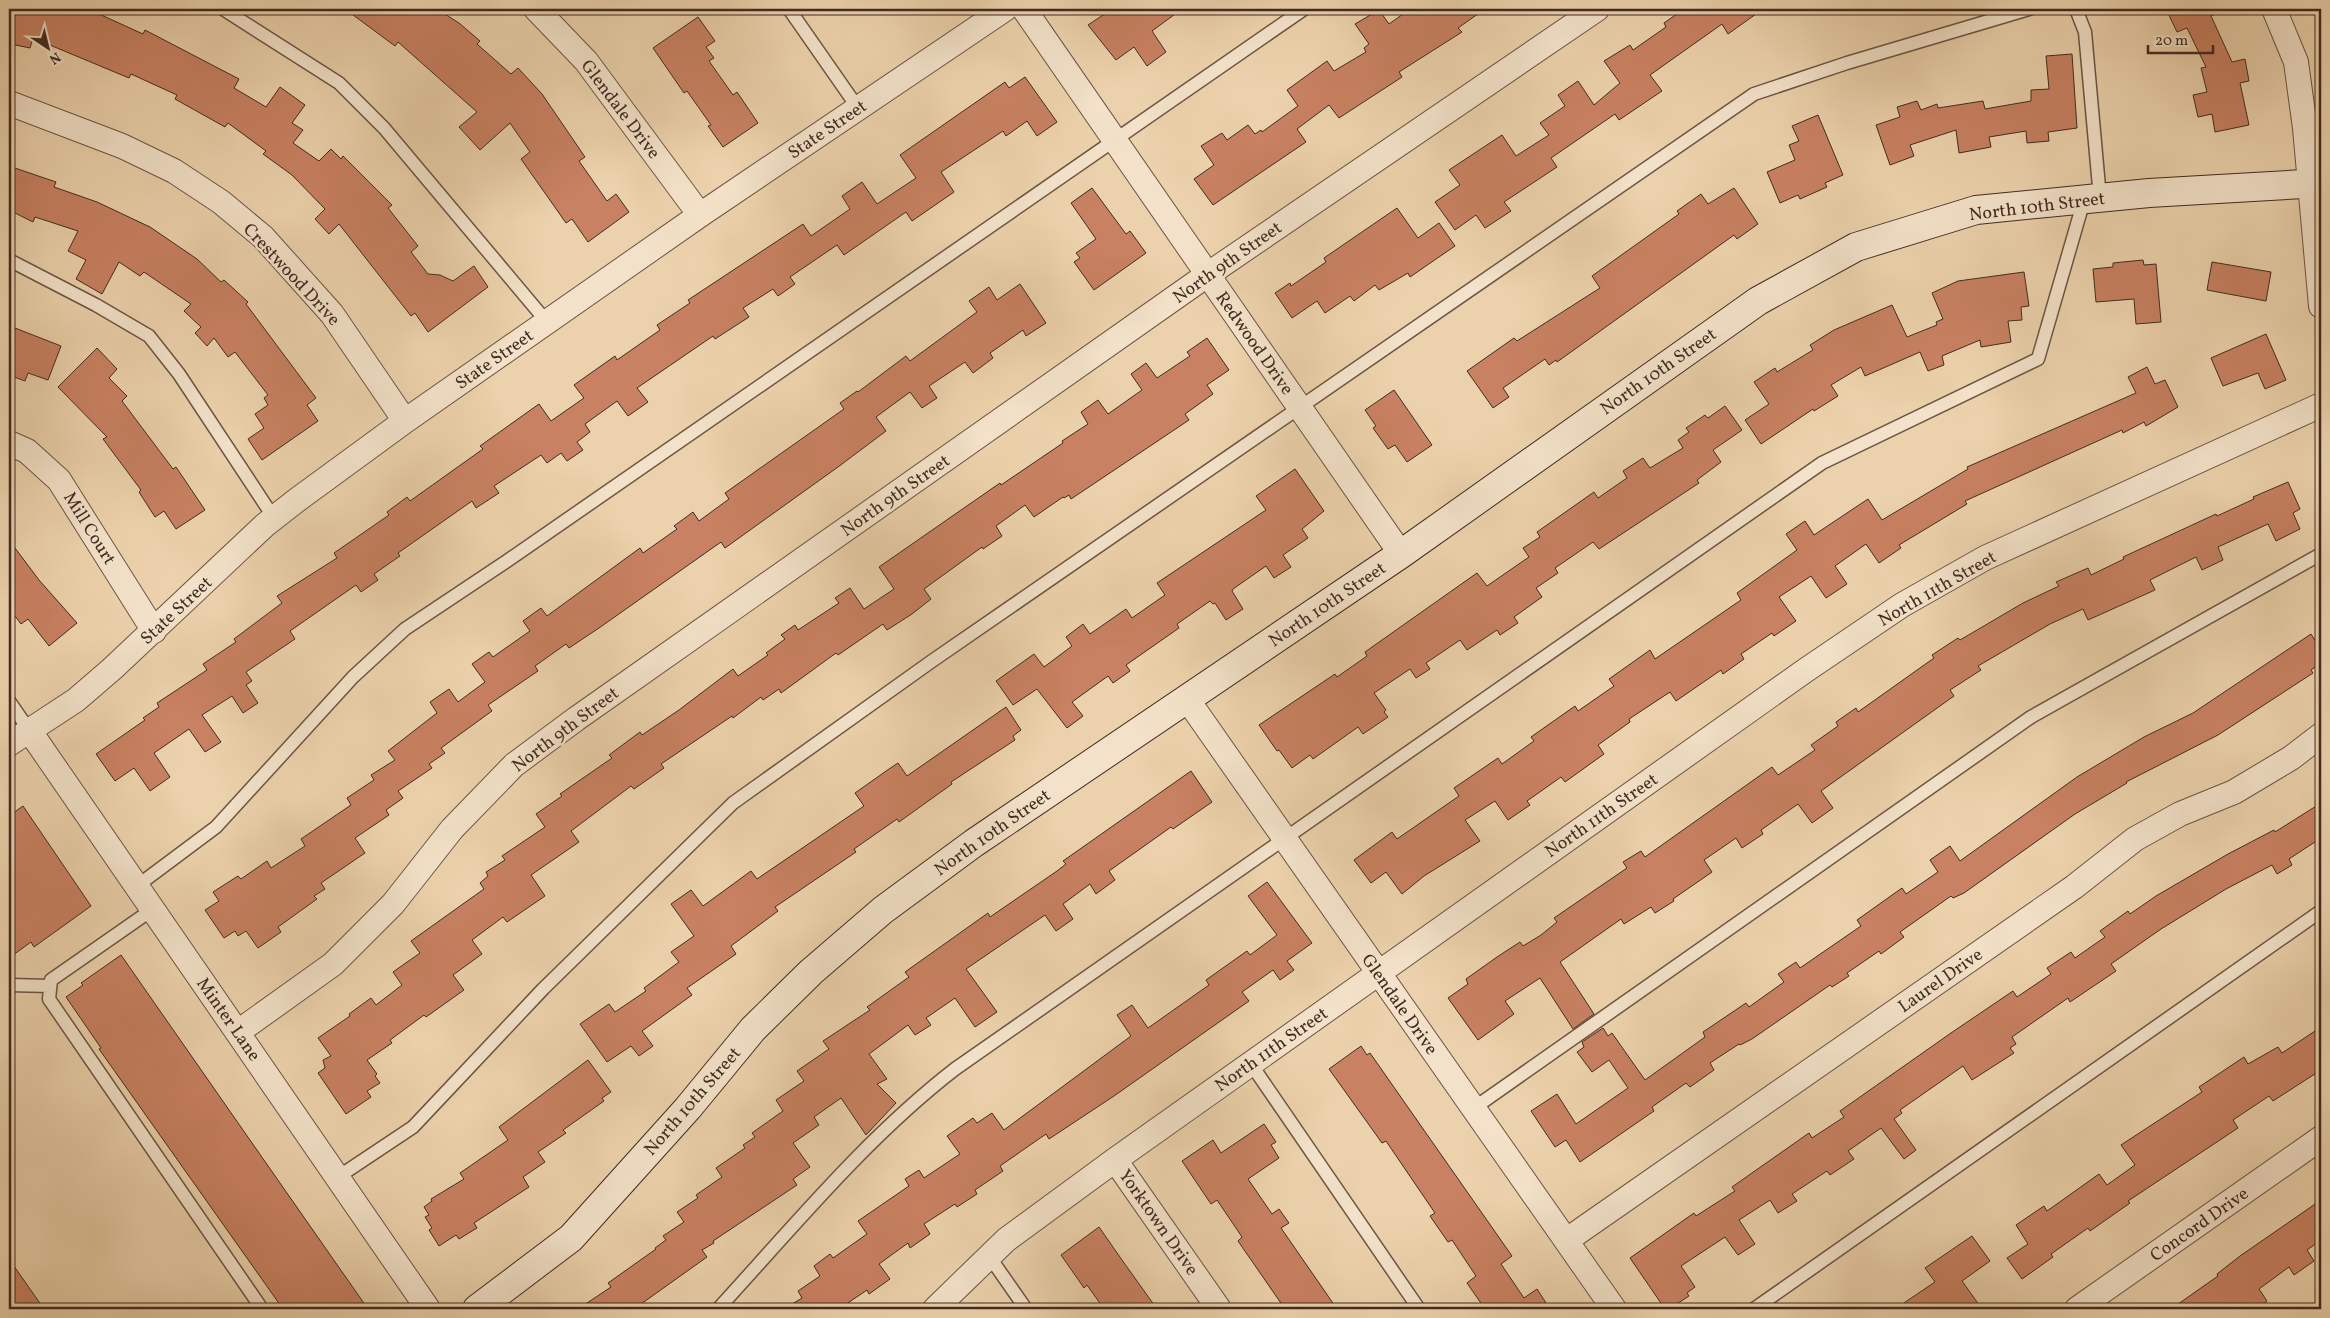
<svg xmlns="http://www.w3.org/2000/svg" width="2330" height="1318" viewBox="0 0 2330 1318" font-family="Vollkorn,serif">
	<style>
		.building { fill: #c88162; stroke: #412b22 }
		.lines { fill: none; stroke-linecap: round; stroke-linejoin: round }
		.lane-casing { stroke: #6c5544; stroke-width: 15 }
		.street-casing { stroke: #6c5544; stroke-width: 26 }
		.secondary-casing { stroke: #412b22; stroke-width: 30 }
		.lane { stroke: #f3e2c9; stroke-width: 12 }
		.street { stroke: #f3e2c9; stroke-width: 24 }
		.secondary { stroke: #f3e2c9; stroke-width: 28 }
		.labels { text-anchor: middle; stroke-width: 5; stroke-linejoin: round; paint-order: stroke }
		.street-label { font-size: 18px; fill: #412b22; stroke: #f3e2c9 }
	</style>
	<rect width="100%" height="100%" fill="#ecd2ac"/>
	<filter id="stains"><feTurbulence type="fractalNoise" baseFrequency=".004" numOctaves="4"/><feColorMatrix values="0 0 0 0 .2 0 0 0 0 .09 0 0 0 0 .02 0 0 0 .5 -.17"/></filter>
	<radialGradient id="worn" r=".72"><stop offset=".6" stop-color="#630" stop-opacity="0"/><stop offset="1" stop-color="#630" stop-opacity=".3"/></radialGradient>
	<path class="building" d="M9 9H88L143 34 145 30 239 79 234 88 266 107 280 87 305 105 292 123 303 130 293 143 319 161 331 149 341 159 343 156 392 205 388 208 418 246 411 252 428 274 440 275 453 281 474 266 488 287 428 332 415 313 411 316 339 224 329 234 315 219 325 209 292 175 263 154 266 151 228 123 225 127 175 99 177 95 131 74 129 78 33 38 30 48 11 44 13 32 9 30Z
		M345 9H437L459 23 480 41 477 44 511 74 518 68 542 94 585 157 579 161 607 201 616 194 629 212 588 242 572 219 566 223 521 159 530 152 510 123 480 150 459 127 477 112 398 42 395 46Z
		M1112 9H1182L1152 31 1166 52 1147 66 1134 47 1116 60 1088 25Z
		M1410 9H1485L1458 28 1462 32 1399 72 1402 77 1339 118 1329 105 1297 129 1306 142 1213 205 1194 179 1214 165 1201 146 1222 133 1227 140 1248 125 1255 134 1261 130 1262 132 1298 106 1287 90 1327 61 1334 71 1366 52 1364 48 1369 44 1355 24 1379 10 1389 24Z
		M1684 9H1763L1728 34 1722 24 1650 75 1662 91 1619 120 1615 114 1551 158 1557 167 1504 202 1511 211 1485 228 1476 215 1455 230 1435 202 1460 185 1449 170 1502 135 1516 156 1549 135 1540 123 1565 106 1558 95 1578 81 1594 105 1620 83 1604 61 1630 45 1633 50 1666 27 1664 23Z
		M2166 9H2227L2211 16 2232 62 2245 59 2249 81 2240 83 2249 125 2215 132 2212 114 2198 117 2193 95 2207 92 2201 68 2206 67 2187 28 2177 32Z
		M698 17 715 41 706 47 714 58 709 61 733 95 737 92 758 123 723 147 708 126 711 125 687 91 684 93 653 48Z
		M2072 54 2077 128 2048 132 2049 141 2027 143 2026 131 1989 137 1991 147 1959 153 1956 130 1910 145 1914 156 1890 165 1876 125 1900 117 1897 107 1917 101 1921 110 1937 104 1938 108 1983 101 1985 109 2031 101V90L2049 89 2046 56Z
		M1025 77 1057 122 1037 136 1027 121 1006 136 1003 131 941 172 954 192 912 221 906 212 844 255 837 245 790 277 795 284 778 296 773 289 743 308 749 317 715 339 713 336 637 388 648 402 628 416 617 401 585 424 590 432 577 442 583 450 567 461 561 453 547 463 541 455 494 486 499 493 476 508 472 501 398 553 400 556 374 574 378 580 361 592 356 585 290 631 295 639 246 672 252 681 246 685 258 703 243 713 232 696 202 715 221 742 205 752 189 729 154 753 170 777 150 791 134 768 115 781 96 754 145 720 143 718 159 707 157 703 207 670 203 664 236 642 234 639 282 603 277 596 337 558 334 553 389 515 387 512 407 497 410 501 483 449 480 446 539 404 551 421 584 398 574 385 615 356 617 360 660 330 657 325 690 303 688 300 803 224 811 236 850 209 842 196 862 182 877 204 916 178 900 155 1005 82 1009 88Z
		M1818 115 1843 175 1825 183 1827 187 1800 199 1798 195 1780 203 1767 172 1795 160 1789 145 1799 141 1792 126Z
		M9 166 56 182 54 187 97 202 150 227 197 259 221 282 224 280 248 302 246 304 316 398 307 405 318 421 262 460 248 439 264 428 255 414 268 405 264 398 268 395 235 352 228 357 214 338 207 346 195 333 201 327 184 311 191 304 144 272 140 276 119 262 102 294 76 279 86 260 68 251 78 231 35 217 33 222 9 210Z
		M1092 188 1126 234 1130 231 1146 253 1094 290 1074 262 1080 258 1076 253 1096 239 1071 203Z
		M1734 188 1758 224 1737 239 1734 235 1557 362 1556 360 1549 365 1545 359 1503 388 1509 397 1493 408 1467 371 1514 338 1517 341 1600 288 1592 276 1679 214 1677 211 1701 194 1708 204Z
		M1397 208 1418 238 1439 223 1455 246 1410 277 1408 273 1379 290 1375 285 1354 301 1350 296 1325 313 1317 301 1292 318 1275 293 1290 283 1291 286 1326 262 1324 258Z
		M2143 260 2144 265 2156 264 2161 322 2136 324 2134 299 2096 302 2093 269 2113 267V263Z
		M2212 262 2271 272 2266 301 2207 290Z
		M2024 272 2029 306 2021 307 2022 320 2008 321 2011 342 1981 347 1980 340 1942 356 1944 365 1928 371 1920 352 1865 376 1861 367 1831 385 1838 396 1814 411 1813 409 1761 444 1745 420 1769 404 1754 382 1775 368 1777 372 1813 350 1810 345 1834 330 1892 305 1907 337 1937 325 1936 322 1943 319 1932 293 1958 281Z
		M1020 284 1046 323 1026 336 1023 330 990 353 993 358 973 373 965 362 929 386 937 398 922 408 910 392 876 417 886 431 838 467 725 548 721 542 599 628 569 648 566 644 535 666 538 671 488 705 492 711 441 748 445 753 429 764 432 768 398 791 403 798 386 810 389 815 355 838 365 853 321 883 325 889 314 896 317 899 278 927 281 932 258 948 246 931 238 936 235 931 224 938 205 910 219 901 213 892 238 876 241 879 267 861 271 868 305 846 301 839 351 805 347 798 374 780 371 775 395 760 388 751 437 713 430 702 449 689 458 702 485 682 472 664 489 652 493 657 530 631 523 621 541 608 547 616 640 548 643 553 677 529 674 526 693 512 699 521 729 499 725 493 844 409 840 403 857 391 858 392 906 356 910 361 977 312 969 301 989 287 997 300Z
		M15 328 61 346 48 380 28 373 25 381 9 375V345Z
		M2266 334 2286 380 2265 389 2258 373 2223 386 2211 358Z
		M1207 338 1229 370 1207 385 1213 394 1185 414 1189 420 1071 499 1069 495 1064 498 1063 497 1034 517 1025 505 996 526 1002 536 983 549 982 547 924 589 931 599 912 614 887 630 883 624 838 655 836 653 781 693 779 689 763 700 761 697 733 718 732 716 661 764 664 768 634 789 631 786 571 831 579 842 531 875 545 896 507 922 503 917 472 940 482 954 453 975 464 990 426 1017 424 1015 390 1040 392 1043 367 1060 377 1074 375 1076 380 1083 367 1091 371 1097 346 1114 318 1073 325 1068 323 1060 331 1056 318 1038 350 1016 349 1014 371 998 376 1005 402 985 393 972 420 953 411 941 484 889 480 883 488 876 486 872 505 860 502 856 545 827 536 814 562 796 560 794 612 758 609 755 640 732 642 735 679 710 733 669 738 676 768 655 766 653 785 639 781 635 795 625 798 630 839 603 835 598 850 588 864 609 894 589 879 567 1000 483 1001 485 1063 443 1062 441 1088 424 1081 412 1098 400 1108 414 1142 390 1131 374 1146 363 1157 378 1190 356 1187 352Z
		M97 348 117 369 109 378 127 396 122 401 173 469 176 467 205 510 176 529 164 511 155 517 139 492 141 490 103 439 107 437 58 387Z
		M2147 367 2155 384 2165 380 2178 407 2146 426 2144 422 2123 433 2122 430 1965 501 1967 504 1899 545 1901 548 1879 563 1866 544 1835 566 1847 584 1826 598 1811 576 1779 597 1796 621 1774 636 1772 633 1741 654 1744 659 1723 674 1721 670 1676 701 1670 692 1629 719 1630 722 1598 745 1604 754 1565 782 1561 777 1527 801 1530 805 1508 820 1495 801 1465 820 1480 841 1424 876 1402 894 1386 872 1371 883 1354 860 1392 832 1397 839 1459 796 1454 788 1498 758 1502 764 1534 741 1531 737 1575 706 1578 711 1614 686 1609 679 1650 650 1655 659 1741 600 1737 593 1797 550 1786 534 1805 521 1814 535 1868 499 1882 520 1968 469 1967 467 2136 393 2128 377Z
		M1394 390 1432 445 1407 462 1395 445 1388 449 1373 428 1376 426 1365 410Z
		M1725 406 1742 430 1713 450 1721 462 1697 480 1699 483 1599 549 1593 542 1555 568 1558 573 1536 588 1542 597 1514 617 1518 623 1500 635 1497 630 1467 650 1460 640 1426 663 1430 669 1416 678 1410 669 1374 693 1386 710 1384 712 1388 717 1363 734 1358 727 1313 759 1310 755 1292 768 1279 750 1277 751 1259 725 1335 674 1337 677 1367 656 1365 652 1477 573 1487 586 1529 557 1523 548 1540 537 1537 532 1594 492 1598 498 1627 478 1623 471 1643 458 1650 468 1683 448 1678 440 1689 432 1686 428 1705 415 1708 418Z
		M1295 469 1324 511 1302 529 1308 538 1283 555 1291 567 1274 578 1266 566 1233 589 1232 591 1243 609 1226 620 1215 603 1213 604 1210 601 1177 624 1179 628 1126 665 1130 671 1113 683 1108 676 1072 702 1083 716 1067 728 1037 689 1013 705 996 681 1034 654 1044 667 1072 646 1066 637 1083 624 1090 634 1126 609 1132 618 1165 595 1157 583 1266 510 1256 496Z
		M2288 482 2300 509 2293 513 2300 529 2276 541 2268 524 2218 547 2223 560 2202 570 2196 557 2150 580 2155 590 2088 620 2083 609 2050 624 1978 666 1981 670 1950 690 1954 696 1821 791 1833 808 1812 823 1798 804 1761 830 1763 834 1742 848 1736 838 1704 860 1712 872 1673 899 1674 901 1655 913 1651 907 1624 924 1621 919 1560 962 1594 1014 1573 1029 1540 978 1505 1001 1514 1014 1478 1040 1448 998 1468 984 1466 979 1497 957 1520 942 1523 946 1541 935 1557 922 1554 918 1627 868 1623 862 1641 851 1645 857 1772 767 1778 775 1815 750 1811 745 1838 726 1836 722 1856 708 1858 712 1934 658 1932 655 1958 638 1960 640 2023 603 2059 586 2056 582 2088 568 2091 575 2124 559 2123 557 2216 514 2217 516 2254 499 2253 497Z
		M9 540 39 580 77 623 49 646 28 619 21 624 9 608Z
		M2311 634 2321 650V663L2311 670 2313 673 2218 735 2126 782 2127 783 2075 814 1964 893 1953 898 1951 896 1900 932 1904 937 1881 954 1879 951 1847 973 1849 976 1832 987 1830 985 1752 1039 1740 1045 1739 1044 1710 1063 1714 1070 1690 1087 1686 1083 1652 1107 1654 1111 1580 1162 1566 1140 1555 1147 1531 1111 1557 1094 1576 1124 1628 1088 1609 1060 1592 1072 1577 1052 1584 1047 1582 1042 1603 1028 1608 1036 1612 1033 1645 1080 1705 1037 1703 1032 1746 1003 1749 1007 1784 982 1778 974 1796 962 1800 968 1861 926 1857 920 1902 888 1906 894 1938 872 1930 860 1950 846 1960 861 2077 777 2144 737 2193 713Z
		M1006 707 1021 730 1013 736 1015 740 951 782 952 784 899 822 897 819 854 849 856 852 775 907 778 911 731 946 736 954 687 988 692 995 642 1031 653 1046 639 1056 631 1046 607 1062 580 1024 609 1004 615 1012 646 991 644 988 679 962 671 952 694 936 671 904 691 890 703 906 751 871 757 879 864 806 855 793 889 769 898 763 907 776Z
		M1191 771 1212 802 1173 829 1171 827 1109 871 1115 880 1096 894 1090 884 1063 904 1073 919 1056 931 1045 915 966 969 997 1012 975 1027 955 998 926 1018 931 1025 915 1035 908 1025 869 1054 887 1079 877 1084 896 1103 866 1135 841 1098 814 1117 819 1125 793 1143 810 1167 793 1179 797 1185 713 1241 714 1243 702 1250 707 1257 634 1309H578L611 1287 608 1283 656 1249 655 1248 666 1240 663 1236 684 1222 677 1212 698 1198 696 1195 722 1177 716 1168 745 1148 743 1145 755 1137 752 1133 783 1111 776 1100 804 1081 797 1071 829 1049 823 1041 870 1010 867 1007 909 977 905 972 988 913 990 917 1057 871 1066 864 1063 861Z
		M2321 803V838L2289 859 2292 865 2277 874 2272 865 2226 889 2161 929 2111 964 2116 971 2070 1002 2068 998 2012 1037 2016 1044 2010 1048 2014 1053 1972 1080 1963 1066 1900 1110 1902 1113 1894 1119 1916 1150 1904 1159 1881 1128 1848 1151 1854 1159 1830 1175 1827 1171 1792 1194 1797 1201 1778 1213 1770 1200 1739 1220 1755 1244 1738 1255 1725 1237 1681 1266 1695 1287 1687 1293 1689 1296 1669 1309H1665L1630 1258 1694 1213 1696 1216 1735 1191 1732 1187 1809 1133 1812 1138 1844 1117 1840 1111 1951 1033 2013 991 2017 997 2051 974 2047 968 2071 952 2075 958 2105 937 2100 931 2128 911 2130 914 2156 896 2228 854 2274 830 2275 832Z
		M23 806 91 906 34 947 31 942 9 958V816Z
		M1267 882 1312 943 1287 961 1294 970 1280 980 1273 970 1242 992 1249 1001 1114 1096 1049 1139 1046 1134 1000 1166 1003 1171 975 1190 977 1194 957 1207 955 1204 924 1224 930 1234 910 1248 908 1243 879 1264 890 1279 869 1294 867 1290 839 1309H784L802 1298 798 1291 820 1276 814 1266 830 1254 833 1258 867 1234 858 1221 909 1186 905 1179 919 1170 924 1178 960 1154 947 1136 973 1118 977 1123 992 1113 1004 1130 1131 1036 1117 1015 1132 1005 1148 1028 1209 985 1206 980 1247 951 1250 955 1277 935 1248 896Z
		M121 955 259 1153 368 1309H283L99 1049 101 1048 66 997 83 985 81 983Z
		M2321 1027V1070L2273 1101 2269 1096 2233 1120 2238 1128 2128 1201 2130 1203 2090 1231 2088 1228 2051 1254 2053 1257 2022 1279 2007 1258 2028 1244 2016 1225 2044 1206 2047 1211 2099 1174 2107 1185 2135 1165 2121 1145 2202 1092 2199 1087 2244 1057 2248 1064 2278 1047 2282 1053Z
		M1361 1046 1367 1055 1370 1053 1512 1256 1501 1264 1524 1298 1537 1289 1550 1309H1485L1467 1283 1476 1276 1452 1240 1448 1242 1430 1216 1435 1213 1386 1141 1382 1143 1329 1069Z
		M588 1060 611 1092 602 1098 604 1101 563 1130 566 1133 538 1152 545 1162 523 1177 529 1187 474 1223 477 1228 459 1239 456 1235 439 1246 429 1230 432 1228 425 1217 429 1215 424 1207 432 1201 431 1199 464 1179 460 1173 508 1140 499 1127Z
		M1264 1124 1276 1142 1271 1145 1279 1158 1248 1179 1272 1214 1279 1209 1289 1223 1281 1228 1337 1309H1285L1238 1241 1242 1237 1217 1200 1211 1204 1182 1161 1213 1140 1221 1153Z
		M2321 1200V1240L2307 1250 2314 1261 2294 1275 2289 1267 2259 1289 2267 1301 2257 1309H2171L2218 1276 2217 1274 2240 1256Z
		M1099 1227 1122 1260 1157 1309H1104L1087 1285 1084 1288 1061 1255Z
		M1972 1236 1990 1261 1962 1281 1982 1309H1895L1935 1282 1925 1268Z
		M9 1259 44 1309H9Z"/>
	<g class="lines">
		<defs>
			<path id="lane" d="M223 9 339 83 384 128 547 322
				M789 9 858 108
				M2076 9 2085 32 2100 198
				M9 260 96 305 149 336 179 374 274 518
				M9 701 29 730
				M137 886 216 827 353 677 405 629 507 561 1304 9
				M153 909 51 980 49 999 262 1309
				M9 985 50 986
				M1251 1064 1419 1309
				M1474 1108 2031 717 2321 554
				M338 1177 413 1127 543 989 733 803 932 661 1754 94 1847 63 2029 9
				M989 1256 1026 1309
				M718 1309C794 1226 866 1138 955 1069L1822 463 2038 359 2084 200
				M1754 1309 2321 911"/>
			<path id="street" d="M536 9 586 61 700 215
				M1024 9 1401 554
				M2274 9 2296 62 2305 128 2321 306
				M9 103 122 146 174 171 221 202 263 237 332 314 405 421
				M9 443 27 451 59 480 154 631
				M1187 699 1614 1309
				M29 730 428 1309
				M9 744 76 700 112 669 265 525 297 500 405 421 700 215 1005 9
				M238 1032 333 964 393 904 452 829 514 765 576 719 1207 275 1597 9
				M1115 1160 1219 1309
				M1567 1240 2074 887 2135 839 2180 814 2234 792 2291 758 2321 735
				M935 1309 1006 1240 1115 1160 1806 670 1902 605 1985 558 2321 405
				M2077 1309 2321 1138"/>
			<path id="secondary" d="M477 1309 571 1238 688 1108 753 1029 811 972 883 910 974 843 1401 554 1758 301 1856 247 1976 210 2149 193 2321 183"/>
		</defs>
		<use href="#lane" class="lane-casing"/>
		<use href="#street" class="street-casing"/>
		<use href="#secondary" class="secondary-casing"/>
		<use href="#lane" class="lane"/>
		<use href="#street" class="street"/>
		<use href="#secondary" class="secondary"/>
	</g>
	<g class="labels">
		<g class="street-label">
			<text transform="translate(621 109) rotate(53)" y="6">Glendale Drive</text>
			<text transform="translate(827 129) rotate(-34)" y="6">State Street</text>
			<text transform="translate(2037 206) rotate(-7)" y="6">North 10th Street</text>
			<text transform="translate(1227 262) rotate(-35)" y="6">North 9th Street</text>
			<text transform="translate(292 274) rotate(47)" y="6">Crestwood Drive</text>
			<text transform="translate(1255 343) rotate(55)" y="6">Redwood Drive</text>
			<text transform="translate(494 359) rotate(-35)" y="6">State Street</text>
			<text transform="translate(1658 371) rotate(-35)" y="6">North 10th Street</text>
			<text transform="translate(895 495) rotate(-35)" y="6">North 9th Street</text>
			<text transform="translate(90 528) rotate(58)" y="6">Mill Court</text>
			<text transform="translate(1937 588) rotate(-30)" y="6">North 11th Street</text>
			<text transform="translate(1327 604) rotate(-34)" y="6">North 10th Street</text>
			<text transform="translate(176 610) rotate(-43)" y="6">State Street</text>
			<text transform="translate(565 729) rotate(-37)" y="6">North 9th Street</text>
			<text transform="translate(1601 815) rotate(-35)" y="6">North 11th Street</text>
			<text transform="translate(992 832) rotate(-35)" y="6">North 10th Street</text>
			<text transform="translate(1940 980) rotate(-35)" y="6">Laurel Drive</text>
			<text transform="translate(1400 1004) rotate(55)" y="6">Glendale Drive</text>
			<text transform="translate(229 1019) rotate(55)" y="6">Minter Lane</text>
			<text transform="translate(1271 1049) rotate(-35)" y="6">North 11th Street</text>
			<text transform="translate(692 1101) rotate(-49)" y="6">North 10th Street</text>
			<text transform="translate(1159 1222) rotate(55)" y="6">Yorktown Drive</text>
			<text transform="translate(2199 1224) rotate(-35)" y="6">Concord Drive</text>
		</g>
	</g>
	<rect width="2330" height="1318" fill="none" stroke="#ecd2ac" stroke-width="30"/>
	<rect x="10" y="10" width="2310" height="1298" fill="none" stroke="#412b22" stroke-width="2.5"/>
	<rect x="15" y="15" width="2300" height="1288" fill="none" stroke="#412b22"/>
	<g transform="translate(48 48) rotate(145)" stroke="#f3e2c9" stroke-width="4" paint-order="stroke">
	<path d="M0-4L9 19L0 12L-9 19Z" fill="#412b22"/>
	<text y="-8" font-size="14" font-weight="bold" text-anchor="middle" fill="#412b22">N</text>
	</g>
	<path d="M2148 45v8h65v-8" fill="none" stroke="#412b22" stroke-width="2.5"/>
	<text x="2155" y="45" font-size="15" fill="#412b22" stroke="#f3e2c9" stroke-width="4" paint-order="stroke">20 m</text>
	<rect width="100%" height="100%" filter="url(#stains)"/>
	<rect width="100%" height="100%" fill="url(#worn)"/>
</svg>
